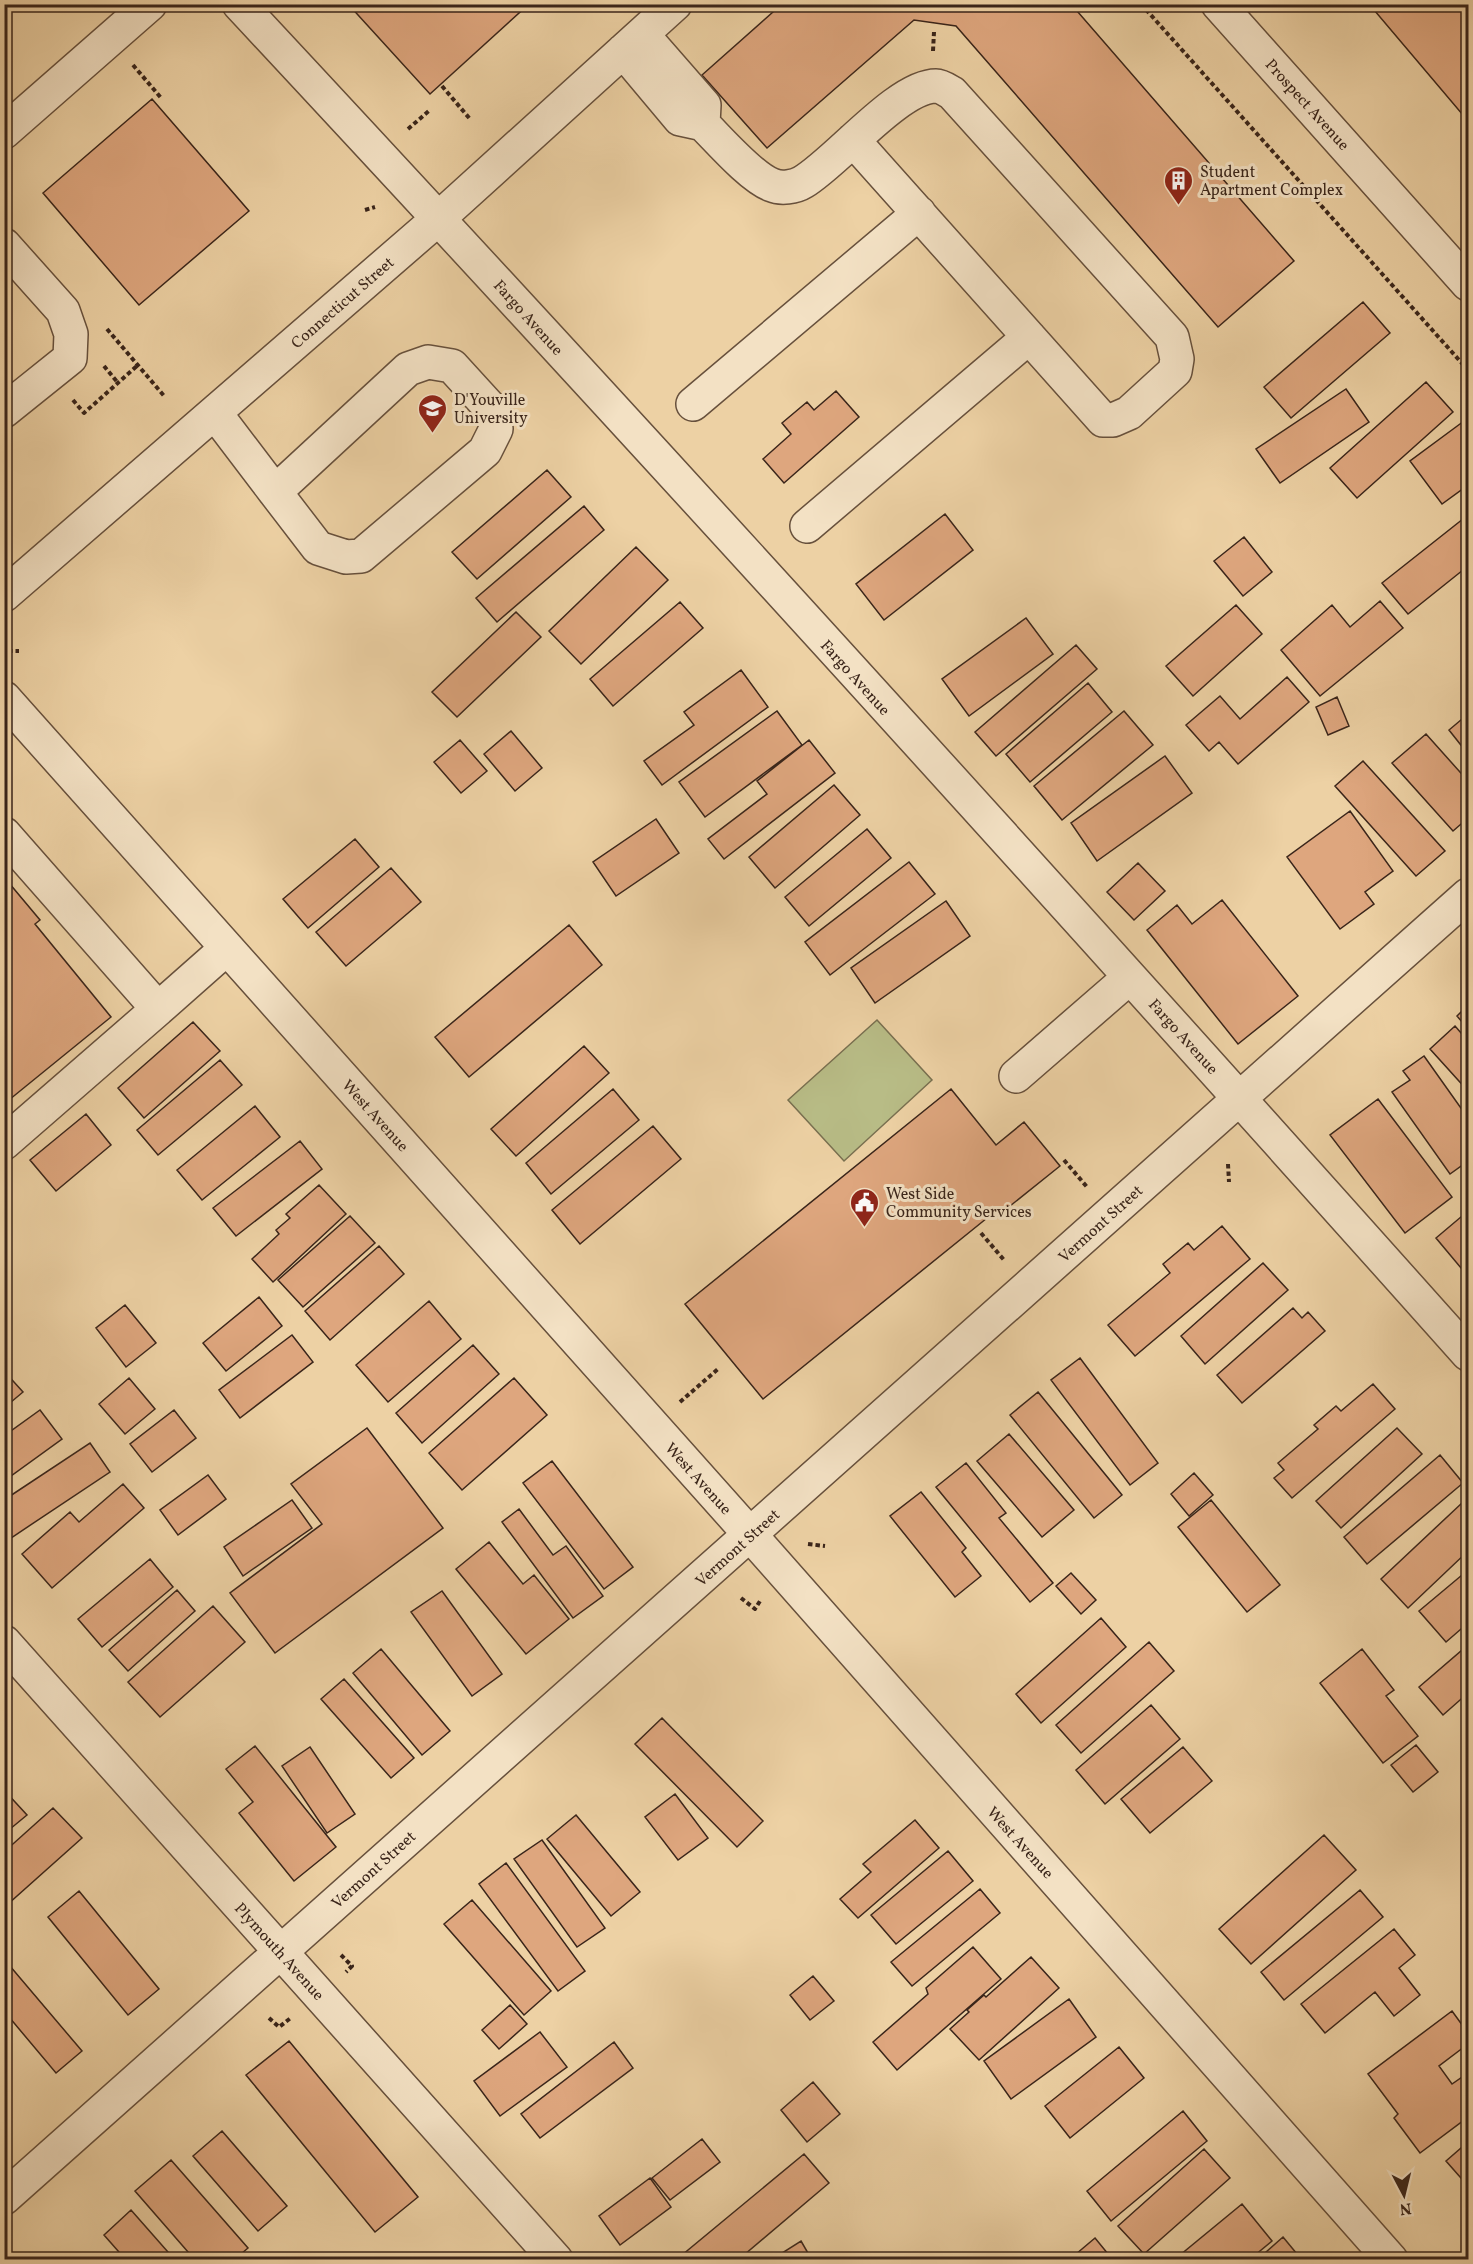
<svg xmlns="http://www.w3.org/2000/svg" width="1473" height="2264" viewBox="0 0 1473 2264" font-family="Vollkorn,serif">
	<style>
		.green { fill: #b8bc86; stroke: #797050; stroke-width: 1.5 }
		.building { fill: #dea67e; stroke: #3a251a; stroke-width: 1.5 }
		.lines { fill: none; stroke-linecap: round; stroke-linejoin: round }
		.minor-casing { stroke: #67503c; stroke-width: 36 }
		.path { stroke: #3a251a; stroke-width: 4; stroke-dasharray: 4.5 3; stroke-linecap: butt }
		.minor { stroke: #f3e1c4; stroke-width: 33 }
		.labels { text-anchor: middle; stroke-width: 6; stroke-linejoin: round; paint-order: stroke }
		.street-label { font-size: 16px; fill: #3a251a; stroke: #f3e1c4 }
		.poi-label { font-size: 16px; fill: #3a251a; stroke: #f3e1c4; text-anchor: start }
	</style>
	<rect width="100%" height="100%" fill="#edd1a4"/>
	<filter id="stains"><feTurbulence type="fractalNoise" baseFrequency=".00333" numOctaves="4"/><feColorMatrix values="0 0 0 0 .2 0 0 0 0 .09 0 0 0 0 .02 0 0 0 .5 -.17"/></filter>
	<radialGradient id="worn" r=".72"><stop offset=".6" stop-color="#630" stop-opacity="0"/><stop offset="1" stop-color="#630" stop-opacity=".3"/></radialGradient>
	<path class="green" d="M877 1020 932 1080 844 1161 788 1100Z"/>
	<path class="building" d="M348 4H529L430 94Z
		M782 4H1071L1294 261 1218 327 956 26 914 20 767 148 702 75Z
		M1369 4H1468V121Z
		M152 99 249 211 139 305 43 193Z
		M1363 302 1390 333 1291 418 1264 387Z
		M1426 382 1453 412 1357 498 1330 468Z
		M1346 389 1369 422 1280 483 1256 449Z
		M836 391 859 417 784 483 763 459 791 434 782 423 807 402 814 410Z
		M1464 421 1468 428V485L1442 504 1410 461Z
		M547 470 571 497 477 579 452 552Z
		M584 506 604 530 497 622 476 598Z
		M945 514 973 550 884 620 856 584Z
		M1468 515V566L1408 614 1382 583Z
		M1244 537 1272 572 1243 596 1214 561Z
		M636 547 668 580 581 664 549 631Z
		M1380 601 1403 628 1320 696 1281 650 1332 605 1350 627Z
		M680 602 703 628 613 706 590 679Z
		M1236 605 1262 634 1193 696 1166 666Z
		M516 612 541 637 457 717 432 692Z
		M1026 618 1053 654 969 716 942 679Z
		M1076 645 1097 669 996 756 975 732Z
		M741 670 768 707 662 785 644 761 694 725 684 712Z
		M1287 677 1309 702 1238 764 1219 742 1209 751 1186 725 1220 696 1240 719Z
		M1088 683 1112 712 1030 782 1006 754Z
		M1337 697 1349 726 1328 735 1316 707Z
		M777 711 802 745 705 817 679 782Z
		M1124 711 1153 745 1062 820 1034 786Z
		M1468 714V754L1449 730Z
		M511 731 542 768 515 791 484 754Z
		M1426 734 1468 781V818L1453 831 1392 763Z
		M460 740 487 771 461 793 434 762Z
		M809 740 835 773 724 859 708 839 767 794 757 781Z
		M1165 756 1192 793 1097 861 1071 823Z
		M1363 761 1445 851 1416 876 1335 786Z
		M834 785 860 815 775 888 749 857Z
		M1350 811 1393 871 1365 892 1374 904 1340 929 1287 857Z
		M656 819 679 853 616 896 593 862Z
		M867 829 891 858 809 926 785 897Z
		M355 839 379 867 308 928 283 899Z
		M909 862 935 894 830 975 805 942Z
		M1138 863 1165 891 1134 920 1107 892Z
		M391 868 421 902 346 966 316 932Z
		M4 877 40 920 35 924 111 1017 4 1104Z
		M1222 900 1298 996 1238 1044 1147 930 1177 905 1192 924Z
		M946 901 970 936 875 1003 851 968Z
		M569 925 602 965 469 1077 435 1037Z
		M1468 1005V1029L1457 1016Z
		M193 1022 220 1051 144 1118 118 1088Z
		M1455 1026 1468 1041V1091L1430 1049Z
		M584 1046 609 1073 516 1156 491 1129Z
		M1424 1056 1468 1118V1161L1450 1174 1392 1092 1410 1080 1403 1071Z
		M220 1060 242 1085 158 1155 137 1130Z
		M613 1089 639 1120 551 1194 526 1163Z
		M951 1089 996 1145 1024 1122 1060 1166 995 1218 992 1214 763 1399 685 1304Z
		M1378 1099 1452 1197 1405 1233 1330 1135Z
		M255 1106 280 1137 202 1200 177 1170Z
		M86 1114 111 1145 56 1191 30 1160Z
		M653 1126 681 1159 580 1244 552 1210Z
		M300 1141 322 1169 236 1236 213 1208Z
		M319 1185 346 1214 273 1282 252 1259 279 1234 276 1230 290 1218 286 1214Z
		M1468 1211V1262L1461 1268 1436 1238Z
		M350 1216 375 1243 303 1307 278 1280Z
		M1222 1226 1250 1259 1135 1356 1108 1325 1170 1273 1163 1264 1188 1243 1194 1250Z
		M379 1246 404 1274 330 1340 305 1311Z
		M1263 1263 1288 1290 1205 1364 1181 1336Z
		M259 1297 282 1326 226 1371 203 1343Z
		M429 1301 461 1339 388 1402 356 1365Z
		M125 1305 156 1343 126 1367 96 1328Z
		M1293 1308 1302 1318 1308 1312 1325 1331 1242 1403 1217 1375Z
		M292 1335 313 1362 240 1418 219 1390Z
		M473 1345 499 1374 422 1443 396 1413Z
		M1080 1358 1158 1463 1130 1485 1051 1380Z
		M4 1371 23 1392 4 1408Z
		M129 1378 155 1409 125 1434 99 1404Z
		M514 1378 547 1415 462 1490 429 1453Z
		M1373 1384 1395 1409 1292 1498 1274 1478 1284 1470 1278 1463 1318 1429 1314 1425 1336 1406 1341 1411Z
		M1038 1392 1122 1495 1094 1518 1010 1415Z
		M40 1410 62 1439 4 1481V1436Z
		M174 1410 196 1438 152 1472 130 1444Z
		M367 1428 443 1528 275 1653 230 1593 322 1524 291 1484Z
		M1397 1428 1422 1454 1341 1528 1316 1501Z
		M1009 1434 1074 1510 1042 1537 977 1461Z
		M90 1443 110 1472 5 1542 4 1500Z
		M1440 1455 1463 1483 1367 1564 1344 1537Z
		M552 1461 633 1567 604 1589 523 1483Z
		M966 1463 1006 1513 999 1518 1053 1583 1030 1602 936 1487Z
		M1194 1473 1213 1495 1189 1516 1171 1494Z
		M208 1475 226 1499 178 1535 160 1510Z
		M123 1484 144 1508 52 1588 22 1554 70 1512 79 1522Z
		M921 1492 966 1548 962 1552 981 1576 955 1597 890 1516Z
		M292 1500 312 1528 243 1576 224 1547Z
		M1211 1500 1280 1585 1247 1612 1178 1527Z
		M1463 1502 1468 1508V1551L1408 1608 1381 1579Z
		M519 1509 553 1555 566 1546 603 1596 573 1618 502 1522Z
		M489 1542 523 1584 534 1575 569 1619 526 1654 456 1569Z
		M150 1559 173 1587 102 1647 78 1619Z
		M1468 1570V1623L1446 1642 1419 1611Z
		M1071 1573 1096 1600 1081 1614 1056 1586Z
		M177 1590 195 1611 128 1671 109 1650Z
		M442 1591 502 1674 472 1696 411 1612Z
		M213 1606 245 1642 160 1717 128 1682Z
		M1101 1618 1126 1647 1041 1723 1016 1694Z
		M1149 1642 1174 1671 1081 1753 1056 1725Z
		M1468 1645V1693L1443 1715 1419 1687Z
		M381 1649 450 1731 422 1755 353 1673Z
		M1362 1649 1394 1690 1386 1696 1418 1736 1383 1763 1320 1683Z
		M344 1679 414 1758 391 1778 321 1699Z
		M1151 1705 1180 1739 1105 1804 1076 1770Z
		M662 1718 763 1821 737 1847 635 1744Z
		M1416 1745 1438 1772 1413 1792 1391 1765Z
		M255 1746 336 1847 294 1881 239 1813 253 1802 226 1769Z
		M310 1747 355 1814 327 1833 282 1766Z
		M1183 1747 1212 1781 1150 1833 1121 1799Z
		M4 1765 11 1772 4 1778Z
		M4 1790 27 1815 4 1834Z
		M675 1794 708 1838 678 1860 645 1817Z
		M53 1808 82 1838 8 1904 4 1901V1852Z
		M576 1815 640 1892 611 1916 547 1839Z
		M915 1820 939 1848 858 1918 840 1899 871 1872 863 1864Z
		M1324 1835 1356 1870 1251 1964 1219 1929Z
		M542 1840 605 1928 577 1947 514 1859Z
		M948 1851 973 1881 896 1944 871 1915Z
		M506 1863 585 1971 558 1991 479 1884Z
		M980 1889 1000 1913 912 1986 891 1962Z
		M1360 1890 1383 1917 1284 2000 1261 1972Z
		M79 1891 159 1989 128 2015 48 1917Z
		M472 1900 551 1991 524 2015 444 1924Z
		M1394 1929 1415 1955 1399 1968 1420 1995 1394 2016 1375 1992 1325 2033 1301 2004Z
		M973 1947 1001 1979 897 2070 873 2042 928 1994 926 1988Z
		M1031 1957 1059 1988 979 2060 950 2029 969 2012 967 2010 984 1995 986 1997Z
		M4 1959 82 2051 56 2073 4 2011Z
		M813 1976 834 2001 810 2020 790 1995Z
		M1069 1999 1096 2037 1011 2099 984 2061Z
		M510 2005 527 2024 499 2049 482 2030Z
		M1452 2011 1468 2033V2044L1439 2066 1452 2084 1468 2073V2117L1420 2153 1394 2118 1398 2114 1368 2074Z
		M540 2032 567 2067 500 2116 474 2081Z
		M289 2041 418 2197 375 2232 246 2075Z
		M614 2042 633 2068 540 2138 521 2114Z
		M1119 2047 1144 2078 1070 2138 1045 2106Z
		M813 2082 840 2114 807 2142 781 2110Z
		M1183 2111 1207 2141 1111 2221 1087 2191Z
		M222 2131 287 2206 258 2231 193 2156Z
		M702 2139 720 2162 670 2200 652 2178Z
		M1468 2142V2186L1446 2161Z
		M1204 2149 1230 2178 1144 2254 1118 2226Z
		M804 2154 829 2183 738 2260H676Z
		M171 2160 248 2248 234 2260H195L135 2191Z
		M650 2178 671 2207 620 2245 599 2216Z
		M1242 2204 1272 2241 1249 2260H1174Z
		M131 2210 175 2260H126L104 2235Z
		M1283 2237 1302 2260H1257Z
		M1095 2238 1113 2260H1069Z
		M801 2241 812 2260H771Z"/>
	<g class="lines">
		<defs>
			<path id="minor" d="M239 4C654 449 1063 900 1468 1354
				M1218 4 1468 284
				M623 51 680 119 703 124 704 105 642 34
				M703 124C719 140 752 178 772 185 781 189 795 187 803 182 837 162 898 86 936 86 941 86 947 90 952 93L1172 337 1177 359 1175 371 1129 413 1113 420H1103L853 140
				M4 132 150 4
				M4 245 63 311 71 334 70 358 4 411
				M693 404 919 213
				M215 413 275 492 408 369 428 362 452 366 494 412 496 429 485 451 361 556 346 557 318 548 275 492
				M807 526 1029 337
				M4 595 439 218 675 4
				M4 698 738 1521 1391 2260
				M4 834 158 1009 227 948
				M1016 1076 1130 977
				M4 1143 158 1009
				M4 1642 556 2260
				M4 2198 1468 895"/>
		</defs>
		<use href="#minor" class="minor-casing"/>
		<path class="path" d="M1141 4 1468 370
			M933 51 934 32
			M133 65 162 99
			M442 86 470 119
			M408 129 430 110
			M365 210 375 207
			M107 329 165 397
			M104 366 118 383
			M73 400 84 413 138 365
			M8 651H19
			M1064 1160 1087 1187
			M1228 1164 1229 1182
			M981 1233 1004 1260
			M680 1402 718 1369
			M808 1544 825 1546
			M741 1598 755 1609 760 1601
			M341 1955 352 1966 346 1972
			M269 2018 279 2027 292 2017"/>
		<use href="#minor" class="minor"/>
	</g>
	<defs>
		<symbol id="building-pin" viewBox="-11 -11 22 30"><path d="M0 17L-7.5 6A9.5 9.5 0 1 1 7.5 6Z" fill="#8f2418" stroke="#f3e1c4"/><path d="M-4-6H4V6H1V3H-1V6H-4ZM-2.5-4.3h1.7v1.8h-1.7ZM.8-4.3h1.7v1.8H.8ZM-2.5-1h1.7V.8h-1.7ZM.8-1h1.7V.8H.8Z" fill="#fff"/></symbol>
		<symbol id="university-pin" viewBox="-11 -11 22 30"><path d="M0 17L-7.5 6A9.5 9.5 0 1 1 7.5 6Z" fill="#8f2418" stroke="#f3e1c4"/><path d="M0-5L7-2L0 1L-7-2ZM-4 1L0 2.5L4 1V4Q0 6-4 4Z" fill="#fff"/></symbol>
		<symbol id="civic-pin" viewBox="-11 -11 22 30"><path d="M0 17L-7.5 6A9.5 9.5 0 1 1 7.5 6Z" fill="#8f2418" stroke="#f3e1c4"/><path d="M-.6-6.5H3V-4.5H.6V-3L4-1V1h2V6H-6V1h2V-1L-.6-3ZM-1.2 2.5V6h2.4V2.5Z" fill="#fff"/></symbol>
	</defs>
	<g fill-rule="evenodd">
		<use href="#building-pin" x="1162" y="164" width="33" height="45"/>
		<use href="#university-pin" x="416" y="392" width="33" height="45"/>
		<use href="#civic-pin" x="848" y="1186" width="33" height="45"/>
	</g>
	<g class="labels">
		<g class="street-label">
			<text transform="translate(1308 104) rotate(48)" y="6">Prospect Avenue</text>
			<text transform="translate(342 302) rotate(-41)" y="6">Connecticut Street</text>
			<text transform="translate(529 317) rotate(48)" y="6">Fargo Avenue</text>
			<text transform="translate(856 677) rotate(48)" y="6">Fargo Avenue</text>
			<text transform="translate(1184 1036) rotate(48)" y="6">Fargo Avenue</text>
			<text transform="translate(376 1115) rotate(48)" y="6">West Avenue</text>
			<text transform="translate(1100 1223) rotate(-42)" y="6">Vermont Street</text>
			<text transform="translate(699 1478) rotate(48)" y="6">West Avenue</text>
			<text transform="translate(737 1547) rotate(-42)" y="6">Vermont Street</text>
			<text transform="translate(1021 1842) rotate(48)" y="6">West Avenue</text>
			<text transform="translate(373 1869) rotate(-42)" y="6">Vermont Street</text>
			<text transform="translate(280 1951) rotate(48)" y="6">Plymouth Avenue</text>
		</g>
		<g class="poi-label">
			<text x="1200" y="177">Student<tspan x="1200" dy="18">Apartment Complex</tspan></text>
			<text x="454" y="405">D'Youville<tspan x="454" dy="18">University</tspan></text>
			<text x="886" y="1199">West Side<tspan x="886" dy="18">Community Services</tspan></text>
		</g>
	</g>
	<rect width="1473" height="2264" fill="none" stroke="#edd1a4" stroke-width="24"/>
	<rect x="6" y="6" width="1461" height="2252" fill="none" stroke="#3a251a" stroke-width="3"/>
	<rect x="12" y="12" width="1449" height="2240" fill="none" stroke="#3a251a" stroke-width="1.5"/>
	<g transform="translate(1404 2195) rotate(173)" stroke="#f3e1c4" stroke-width="4.5" paint-order="stroke">
	<path d="M0-4.5L10 22L0 15L-10 22Z" fill="#3a251a"/>
	<text y="-9" font-size="16" font-weight="bold" text-anchor="middle" fill="#3a251a">N</text>
	</g>
	<rect width="100%" height="100%" filter="url(#stains)"/>
	<rect width="100%" height="100%" fill="url(#worn)"/>
</svg>
